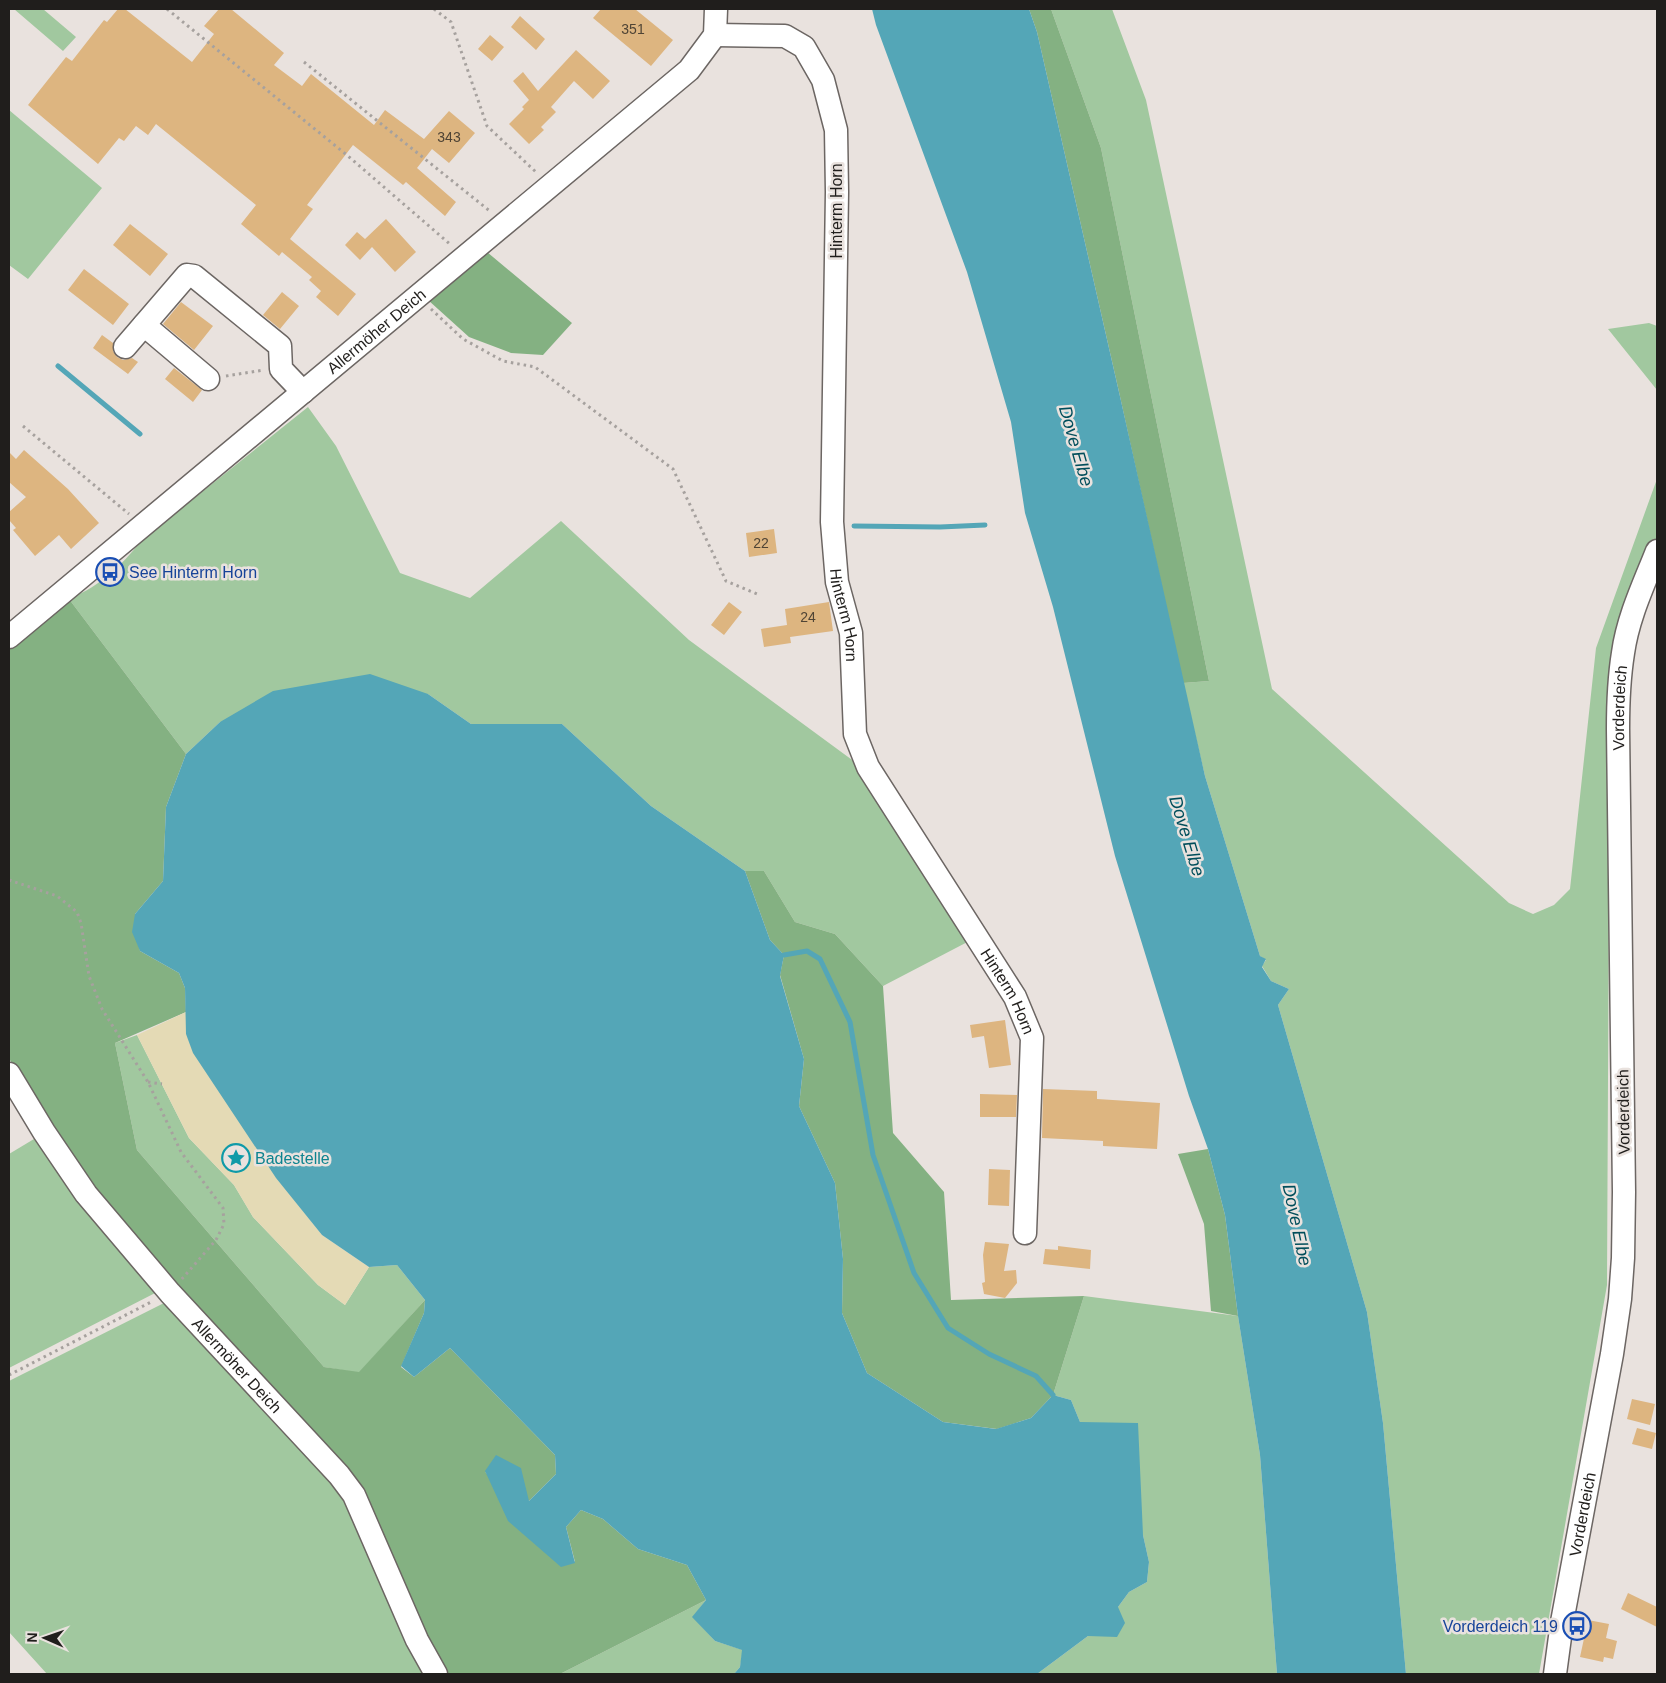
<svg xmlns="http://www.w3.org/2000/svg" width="1666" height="1683" viewBox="0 0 1666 1683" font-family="Arial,sans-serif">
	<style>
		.green { fill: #a1c89f }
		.forest { fill: #84b182 }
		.sand { fill: #e4dab5 }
		.water { fill: #54a6b7 }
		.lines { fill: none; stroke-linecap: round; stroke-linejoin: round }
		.stream { stroke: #54a6b7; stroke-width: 5 }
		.building { fill: #ddb580 }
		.minor-casing { stroke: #6c6663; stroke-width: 25 }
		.path { stroke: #a6a19e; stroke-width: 3; stroke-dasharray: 2.5 4; stroke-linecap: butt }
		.minor { stroke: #fff; stroke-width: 22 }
		.labels { text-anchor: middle; stroke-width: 5; stroke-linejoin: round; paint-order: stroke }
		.number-label { font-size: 14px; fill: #4f4435 }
		.street-label { font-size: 16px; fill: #201e1c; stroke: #e9e2de }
		.transit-label { font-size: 16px; fill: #164399; stroke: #e9e2de; text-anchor: start }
		.culture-label { font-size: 16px; fill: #0d838f; stroke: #e9e2de; text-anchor: start }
		.water-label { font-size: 18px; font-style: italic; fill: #014e5b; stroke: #e9e2de }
	</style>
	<rect width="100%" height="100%" fill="#e9e2de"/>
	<path class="green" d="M14 9H43L76 37 63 51Z
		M1051 9H1112L1146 100 1272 689 1509 903 1533 914 1554 905 1570 889 1596 648 1657 479V542L1617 649 1609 874 1607 1285 1539 1674H1406L1383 1423 1367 1312 1278 1005 1289 989 1271 981 1262 966 1266 960 1260 956 1205 776 1183 683 1209 681 1101 148Z
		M9 110 102 188 28 279 9 265Z
		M1649 323 1657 326V390L1608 329Z
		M308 407 336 446 400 573 470 598 561 521 689 640 859 765 977 937 883 986 835 934 795 922 764 871H745L651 806 562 724H471L428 694 220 722 186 754 69 599C103 584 119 568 142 540Z
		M137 1035 189 1138 234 1185 253 1217 318 1285 345 1305 369 1267 397 1265 425 1300 359 1373 324 1367 137 1150 115 1043Z
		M39 1136 159 1291 9 1368V1154Z
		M1084 1296 1238 1316 1260 1455 1277 1674H1037L1088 1636 1118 1607 1129 1592 1147 1582 1149 1562 1143 1535 1080 1422 1071 1400 1053 1395Z
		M170 1300 331 1481 345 1500 424 1674H47L9 1632V1381Z
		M706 1600 693 1617 715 1641 743 1650 740 1667 734 1674H560Z"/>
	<path class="forest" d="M1029 9H1051L1101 148 1209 681 1183 683 1119 392 1037 32Z
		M487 252 572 323 543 355 511 353 469 337 428 300Z
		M69 599 186 754 166 807 163 881 135 914 140 951 179 973 185 988 186 1012 115 1043 137 1150 324 1367 359 1372 425 1300 424 1313 401 1367 414 1377 450 1348 555 1455 556 1474 529 1501 485 1472 575 1562 566 1527 581 1510 603 1519 638 1549 687 1565 706 1600 560 1674H444L363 1492 177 1288 92 1190 16 1072 9 1058V647Z
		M745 871H764L795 922 835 934 883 986 893 1133 944 1192 951 1300 1084 1296 1053 1395 1031 1418 997 1429 943 1422 867 1373 842 1313 843 1259 835 1183 799 1106 804 1059 780 975 784 955 770 940Z
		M1208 1149 1225 1215 1238 1316 1211 1311 1204 1224 1178 1154Z"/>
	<path class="sand" d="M186 1012V1034L237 1118 276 1177 322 1235 369 1267 345 1305 318 1285 253 1217 234 1185 189 1138 137 1035Z"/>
	<path class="water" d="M872 9H1029L1037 32 1119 392 1205 776 1260 956 1266 959 1262 967 1271 981 1289 989 1278 1005 1367 1312 1383 1423 1406 1674H1277L1260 1455 1238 1316 1225 1215 1208 1149 1189 1096 1115 856 1053 607 1025 513 1011 422 967 272 876 25Z
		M370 674 428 694 471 724H562L651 806 745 871 770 940 784 955 780 976 804 1059 799 1106 835 1183 843 1259 842 1313 867 1373 943 1422 996 1429 1031 1418 1053 1395 1071 1400 1080 1422 1138 1423 1143 1535 1149 1562 1147 1582 1129 1592 1118 1607 1125 1623 1117 1637 1088 1636 1037 1674H734L740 1667 742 1650 715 1641 692 1617 706 1600 687 1565 638 1549 603 1519 581 1510 566 1527 575 1563 561 1567 508 1521 485 1471 496 1455 521 1468 529 1501 556 1474 555 1455 450 1348 414 1377 401 1366 424 1313 425 1300 397 1265 369 1267 322 1235 276 1178 193 1053 186 1034 185 988 179 973 140 951 132 932 135 914 163 881 166 807 186 754 220 722 273 691Z"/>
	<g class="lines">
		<path class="stream" d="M58 366 140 434
			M854 526 940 527 985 525
			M784 955 807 951 820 959 850 1022 873 1155 914 1273 948 1328 989 1354 1036 1376 1053 1395"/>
	</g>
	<path class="building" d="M118 9H125L192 62 214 34 204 26 219 9H231L284 53 274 65 302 86 311 74 374 125 385 110 424 139 449 111 475 133 449 163 432 149 417 168 456 202 445 216 406 182 403 185 353 145 307 205 313 209 290 239 356 294 338 316 316 297 321 291 309 280 312 277 282 252 279 256 241 224 256 205 156 124 148 135 136 126 124 141 119 138 98 164 28 105 66 57 72 61 104 20 107 22Z
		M601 9H635L673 40 651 66 593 18Z
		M520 16 545 39 536 50 511 27Z
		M490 35 504 47 492 61 478 49Z
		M576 50 610 81 593 99 574 81 551 107 556 112 541 127 544 130 529 144 509 124 524 109 522 107 529 100 513 81 523 72 538 91Z
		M386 219 416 252 395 272 372 247 360 260 345 245 357 232 365 239Z
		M130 224 168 254 150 276 113 245Z
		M84 269 129 304 113 325 68 290Z
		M282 292 299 306 280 329 263 315Z
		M181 302 213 326 194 350 163 324Z
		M102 335 113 343V351L117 357 123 360 132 358 138 362 128 374 93 348Z
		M174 368 202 390 193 402 165 379Z
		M24 450 68 489 99 523 71 549 59 535 35 556 13 530 16 528 9 520V512L26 497 9 482V452L16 459Z
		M774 529 777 553 749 557 746 533Z
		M729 602 742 612 724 635 711 625Z
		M829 602 833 631 790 637 791 643 764 647 761 629 787 625 785 609Z
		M1005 1020 1011 1065 989 1068 984 1036 972 1038 970 1025Z
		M1043 1089 1097 1091V1099L1160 1103 1157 1149 1103 1146V1141L1042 1138Z
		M980 1094 1017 1095 1016 1117H980Z
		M989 1169 1010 1170 1009 1206 988 1205Z
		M985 1242 1009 1244 1004 1271 1016 1270 1017 1283 1005 1298 984 1294 982 1283 985 1282 983 1255Z
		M1058 1246 1091 1250 1090 1269 1043 1264 1045 1249 1058 1250Z
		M1632 1399 1655 1404 1650 1425 1627 1419Z
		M1637 1428 1656 1433 1652 1449 1632 1444Z
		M1628 1593 1657 1607V1627L1621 1609Z
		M1588 1620 1609 1624 1606 1638 1617 1641 1613 1659 1604 1657 1603 1662 1580 1657Z"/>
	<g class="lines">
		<defs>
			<g id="minor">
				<path id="s1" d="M715 35 785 36 804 47 823 80 836 130 837 192 832 522 837 582 851 633 855 734 868 767 1015 997 1032 1038 1025 1233"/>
				<path d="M144 325 208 379"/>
				<path d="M125 347 187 275 194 276 280 346 281 369 303 392"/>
				<path id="s2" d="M9 637 689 70 715 35 716 9"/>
				<path id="s3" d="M9 1074 44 1132 86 1194 170 1293 339 1475 354 1495 417 1640 436 1674"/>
				<path id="s4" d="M1555 1674 1562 1622 1612 1354 1620 1299 1623 1258 1624 1192 1618 729C1618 704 1619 678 1623 653 1628 617 1644 584 1657 551"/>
			</g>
		</defs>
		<use href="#minor" class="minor-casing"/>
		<path class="path" d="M167 9 348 156 451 245
			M434 9 451 22 487 126 537 173
			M304 62 491 212
			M431 309 463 339 503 361 535 367 673 469 726 581 757 594
			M226 376 264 370
			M23 426 129 514
			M9 880 57 896 77 912 81 923 89 976 102 1009 148 1082 181 1152 223 1208 224 1224 216 1240 181 1280
			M148 1082 162 1084
			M9 1375 153 1301"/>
		<use href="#minor" class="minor"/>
	</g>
	<defs>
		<symbol id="bus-ring" viewBox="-11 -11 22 22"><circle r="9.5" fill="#e9e2de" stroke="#1a4fb4" stroke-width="1.5"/><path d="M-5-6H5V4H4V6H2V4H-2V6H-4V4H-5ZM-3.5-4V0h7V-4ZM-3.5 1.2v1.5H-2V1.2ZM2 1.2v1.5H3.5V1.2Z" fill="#1a4fb4"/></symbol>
		<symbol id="sight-ring" viewBox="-11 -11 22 22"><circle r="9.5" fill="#e9e2de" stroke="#0f9aa8" stroke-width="1.5"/><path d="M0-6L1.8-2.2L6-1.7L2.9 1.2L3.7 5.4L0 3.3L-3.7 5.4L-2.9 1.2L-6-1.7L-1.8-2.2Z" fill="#0f9aa8"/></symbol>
	</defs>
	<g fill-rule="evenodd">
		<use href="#bus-ring" x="94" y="556" width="32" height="32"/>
		<use href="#sight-ring" x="220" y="1142" width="32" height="32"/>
		<use href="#bus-ring" x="1561" y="1610" width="32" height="32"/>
	</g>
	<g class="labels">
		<g class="number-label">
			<text x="633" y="34">351</text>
			<text x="449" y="142">343</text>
			<text x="761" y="548">22</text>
			<text x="808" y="622">24</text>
		</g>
		<g class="street-label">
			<text transform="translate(836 211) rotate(-90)" y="6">Hinterm Horn</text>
			<text dy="6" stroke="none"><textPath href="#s2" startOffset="478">Allermöher Deich</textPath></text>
			<text dy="6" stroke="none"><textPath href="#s1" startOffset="668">Hinterm Horn</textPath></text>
			<text dy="6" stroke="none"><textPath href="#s4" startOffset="972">Vorderdeich</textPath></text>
			<text dy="6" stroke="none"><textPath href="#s1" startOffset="1088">Hinterm Horn</textPath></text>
			<text transform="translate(1623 1112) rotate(-91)" y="6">Vorderdeich</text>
			<text dy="6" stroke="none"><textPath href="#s3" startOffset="371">Allermöher Deich</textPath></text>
			<text dy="6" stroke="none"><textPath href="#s4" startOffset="162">Vorderdeich</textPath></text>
		</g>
		<g class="transit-label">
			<text x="129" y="578">See Hinterm Horn</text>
			<text x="1558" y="1632" text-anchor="end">Vorderdeich 119</text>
		</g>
		<g class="culture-label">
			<text x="255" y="1164">Badestelle</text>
		</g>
		<g class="water-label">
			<text transform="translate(1076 446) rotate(74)" y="6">Dove Elbe</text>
			<text transform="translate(1187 836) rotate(73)" y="6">Dove Elbe</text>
			<text transform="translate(1297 1225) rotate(78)" y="6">Dove Elbe</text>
		</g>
	</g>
	<rect width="1666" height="1683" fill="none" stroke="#201e1c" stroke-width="20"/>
	<g transform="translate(45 1638) rotate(272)" stroke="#e9e2de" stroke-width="4" paint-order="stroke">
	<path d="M0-4L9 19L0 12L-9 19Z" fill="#201e1c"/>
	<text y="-8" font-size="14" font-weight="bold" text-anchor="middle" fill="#201e1c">N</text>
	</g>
</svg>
